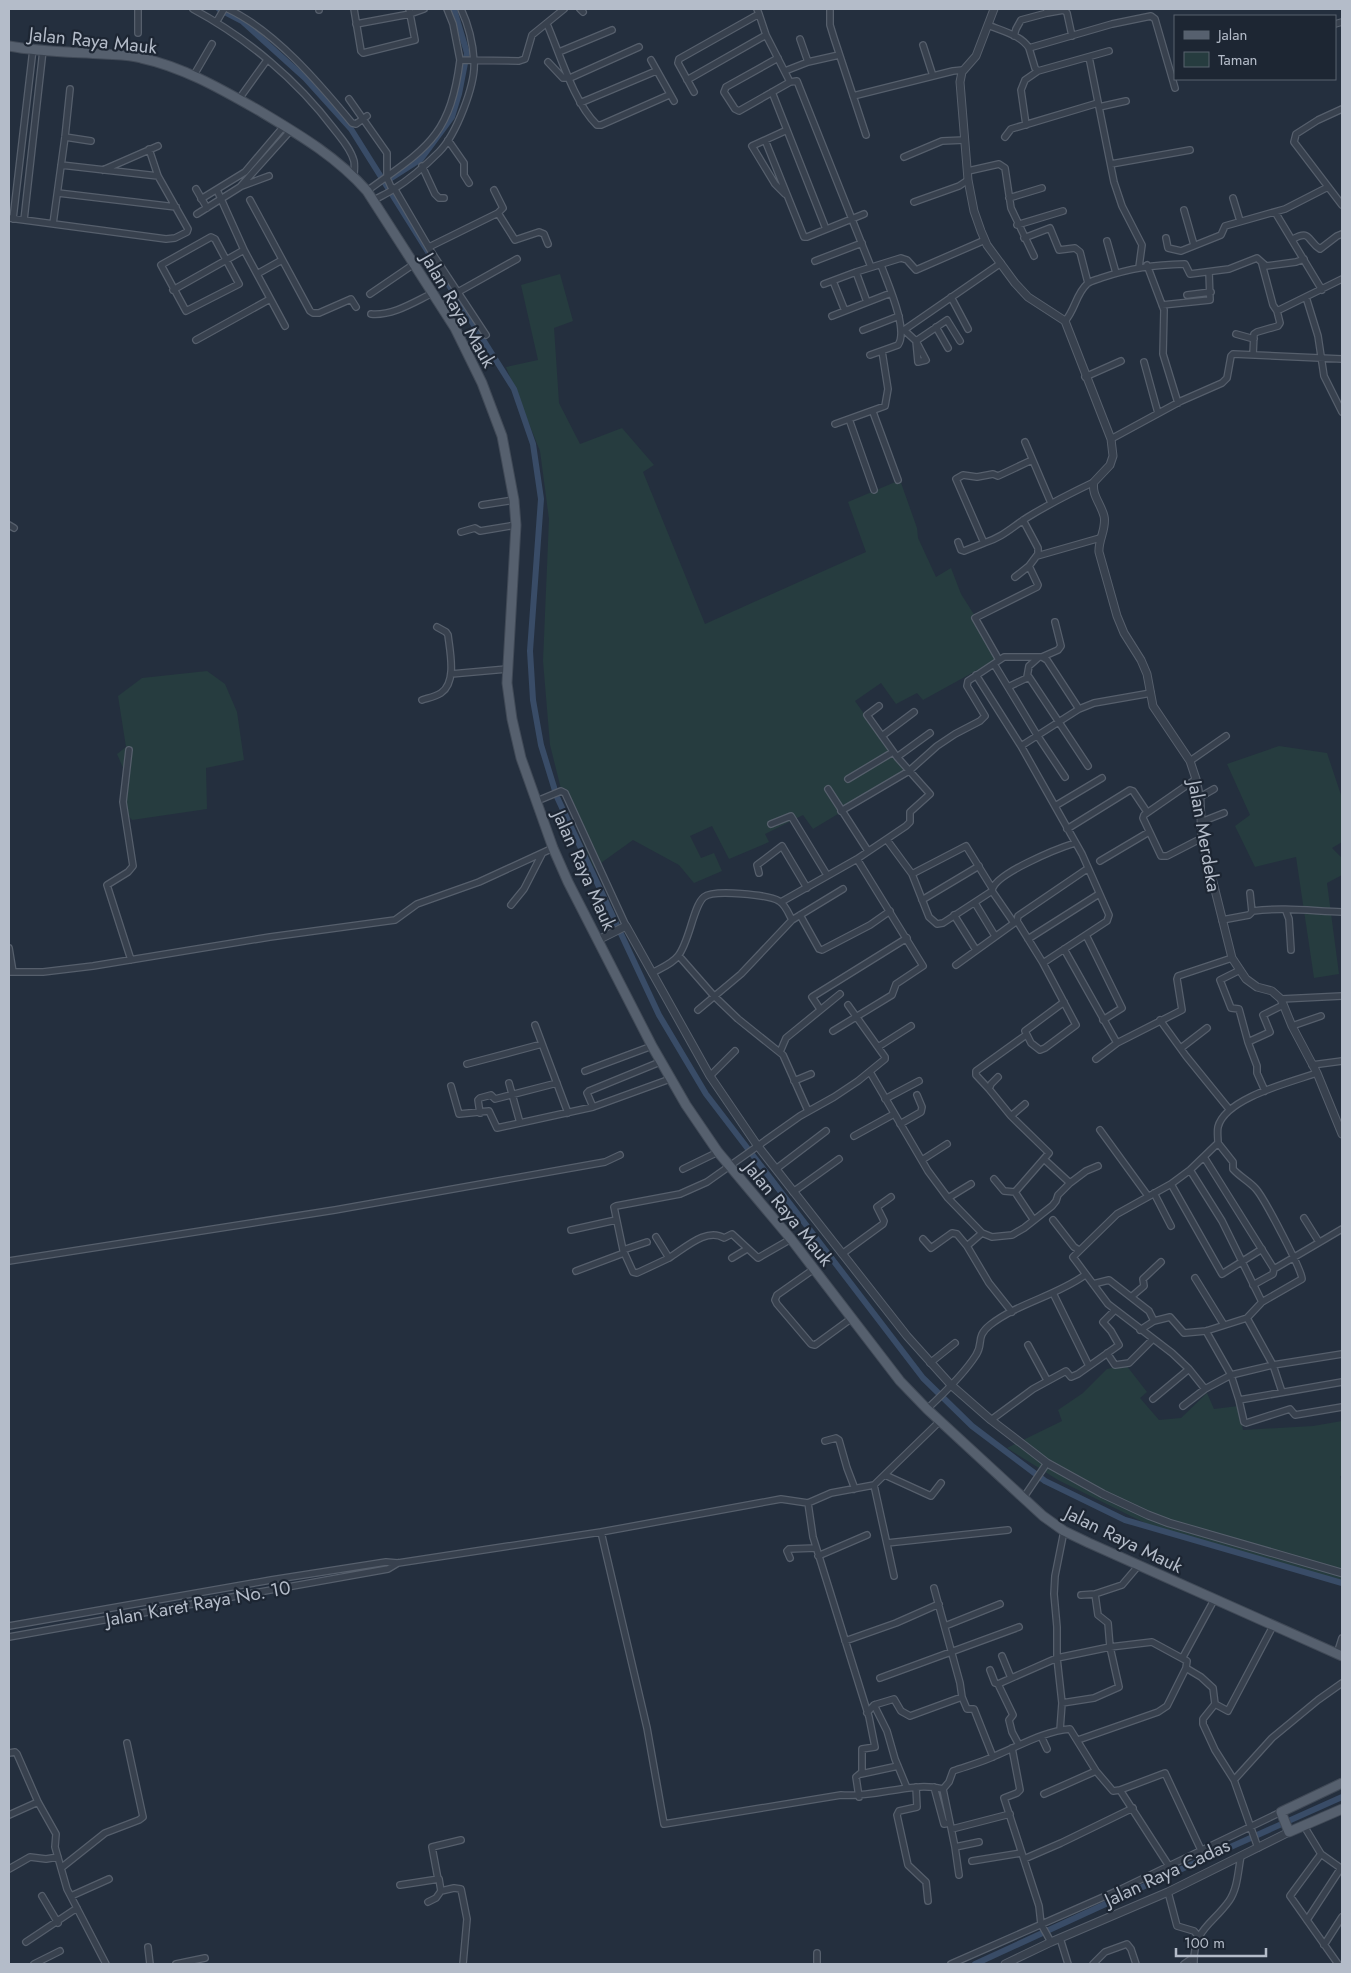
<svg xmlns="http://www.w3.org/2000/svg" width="1351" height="1973" viewBox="0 0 1351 1973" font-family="Jost,sans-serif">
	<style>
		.green { fill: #263c3f }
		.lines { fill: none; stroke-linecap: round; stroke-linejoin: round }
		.canal { stroke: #394c67; stroke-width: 6 }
		.minor-casing { stroke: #565f6c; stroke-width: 8 }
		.tertiary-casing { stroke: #565f6c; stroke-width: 9 }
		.primary-casing { stroke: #414a57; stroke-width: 11 }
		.minor { stroke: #38414e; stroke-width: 5.5 }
		.tertiary { stroke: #38414e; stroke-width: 7 }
		.primary { stroke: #56606e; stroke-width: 9 }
		.labels { text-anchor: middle; stroke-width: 4.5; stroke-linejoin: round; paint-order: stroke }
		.street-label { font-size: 19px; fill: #b4bcc9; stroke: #1d2633 }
	</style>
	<rect width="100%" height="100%" fill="#242f3e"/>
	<path class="green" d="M560 274 573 321 554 328 559 403 580 444 622 428 654 465 643 472 705 624 866 552 848 502 900 480 917 528 918 538 936 577 951 568 961 594 1001 657 923 700 917 693 896 704 881 683 855 701 906 773 813 829 803 815 765 834 769 842 729 859 712 826 690 836 701 858 714 853 722 871 694 883 679 865 633 840 594 868 562 793 550 745 543 661 549 519 540 451 506 367 538 360 521 285Z
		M207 671 225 684 237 712 244 760 206 768 207 809 132 820 120 806 127 777 117 754 126 747 118 696 142 678Z
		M1279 746 1327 753 1342 798V842L1332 848 1342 858V875L1327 883 1339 974 1314 978 1296 857 1255 867 1235 826 1250 815 1227 764Z
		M1126 1365 1147 1392 1140 1398 1159 1420 1181 1418 1207 1393 1214 1409 1238 1406 1243 1430 1313 1426 1342 1421V1476H1340L1342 1484V1581L1151 1526 1058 1480 1007 1448 1062 1421 1058 1410 1083 1393 1107 1369Z"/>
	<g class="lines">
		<path class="canal" d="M219 9 242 21 305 78 351 129 514 389 533 444 541 499 530 651 533 700 541 745 557 797 659 1015 706 1094 923 1378 972 1426 1045 1481 1125 1520 1342 1583
			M385 182 421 159 452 117 459 94 467 53 454 9
			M975 1964 1186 1867 1342 1797"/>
		<defs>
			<path id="minor" d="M138 9V33
				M193 9C247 38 297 80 334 129 341 138 351 149 354 161 355 166 354 171 354 176
				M228 9C275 31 319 83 352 123L356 124 367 116
				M319 9V10
				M354 9 361 51 363 53 415 40 409 9
				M447 9 453 24 460 60 519 61 525 59 532 35 564 9
				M580 9 583 12
				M830 9V25L834 38 866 135
				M1047 13 1064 10 1067 13 1072 36
				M759 14 766 35 790 82
				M217 21 224 9
				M356 24 410 14 424 9
				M547 24C560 54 574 103 597 125H601L669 95
				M1335 24 1342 22
				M988 25C1002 31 1021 35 1029 48L1112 24 1151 16 1155 19 1175 88
				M1014 36 1016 29 1021 20 1047 13V9
				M800 39 808 62
				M923 45 933 76
				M1029 48 1035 68 1038 71 1109 51
				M559 52 612 30
				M1089 57 1114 182 1122 206 1142 245 1139 267
				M778 58 726 87 724 92 735 109 739 111 790 82 797 81 871 267
				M651 60 674 101
				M548 62 563 78H570L639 47
				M785 71 808 62 839 55
				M194 75 212 44
				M687 80 766 35
				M694 92 678 63 679 59 759 14 757 9
				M772 92 826 229
				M853 96 953 71 963 70
				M239 99 267 60
				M349 99 387 153V178L391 187 394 188 432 253 486 335
				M580 103 656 71
				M1099 107 1126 101
				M1342 109 1318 120 1296 134 1294 142 1342 205
				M1026 125 1021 90 1025 80 1038 71
				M65 137 91 141
				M1005 137 1011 129 1098 103
				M448 140 464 163V175L469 183
				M765 140 804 237H807L864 214
				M904 157 942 141 965 140
				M1111 164 1190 150
				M61 165 158 176
				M422 166 435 194 439 198H444
				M103 170 158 146
				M968 171 999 164 1005 168 1011 208 1034 256
				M242 186 269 176
				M196 189 207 208
				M217 190 244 250 285 326
				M494 190 503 208 498 213
				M367 191C426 148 450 138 460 60
				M58 193 176 207
				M785 194 775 184 752 146 787 130
				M1009 198 1042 188
				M1233 198 1240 221
				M201 199 245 172 284 126
				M250 200 310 311 313 313H319L351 299 356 307
				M374 200C381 196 388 193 394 189 410 179 426 165 439 152 456 135 476 84 474 61 473 44 468 24 461 9
				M914 202 959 186 968 180
				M1184 210 1194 245
				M1275 212 1322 290
				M197 214 240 187 291 130
				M9 218 166 239 175 238 187 232 188 229 158 176 149 149
				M13 219 33 49
				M24 220 43 50
				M53 224 65 137 70 89
				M1017 225 1063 211
				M211 237 215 239 239 284 186 311 161 265Z
				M1024 238 1050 228 1059 250 1075 248 1080 252 1088 283
				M1166 238 1168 248 1181 251 1221 235 1225 226 1285 209 1328 187
				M1293 239C1311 229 1307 241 1320 249L1337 236 1342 234
				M1107 241 1116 273
				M429 247 498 213 515 240 539 232 544 234 548 244
				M815 261 862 243
				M1262 264 1273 305 1277 311
				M1147 265 1164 310 1163 354 1178 403
				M856 272 867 302
				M257 274 282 260
				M833 281 845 311
				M824 284 856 272 901 258 907 260 916 270 985 240
				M173 290 244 250
				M458 292 517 259
				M370 294 414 264
				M1187 295 1211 292
				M951 297 968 329
				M1306 297 1318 336 1324 376 1342 412
				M1162 305 1210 300 1209 272
				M371 314C393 316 414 302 433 293
				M832 316 891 293
				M1065 321C1075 310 1076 294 1087 284 1090 281 1096 280 1101 278 1131 268 1153 265 1185 264L1190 274 1229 269 1257 258 1266 266 1296 262 1304 259
				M936 327 948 348
				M863 330 899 316
				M904 330 1001 263
				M901 331 904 330 916 341 947 320 960 341
				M1236 334 1254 339
				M196 340 270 299
				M916 341 926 360 918 362Z
				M870 355 898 345C909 330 887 282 881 265
				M1253 355 1254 334 1257 332 1278 326 1280 323 1277 311 1342 279
				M1144 362 1158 413
				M1085 377 1121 361
				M873 412 898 480
				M849 419 874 490
				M835 424 885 406 888 389 882 351
				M1111 439 1181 401 1222 383 1227 378 1231 356 1233 354 1342 359
				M1025 442 1051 503
				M1032 460 998 476 993 474 977 477 963 475 956 479 984 543C1003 537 1012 527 1028 517 1049 504 1071 493 1094 482
				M482 505 514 500
				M9 525 14 528
				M461 532 475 528 480 531 516 525
				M958 542 961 550 964 551 984 543
				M1037 556 1100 538
				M1015 577 1029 566 1038 554V548L1023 520
				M1042 657 1058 650 1061 646 1055 622
				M999 660 975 618 1037 587 1038 585 1029 566
				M994 664 1037 735 1065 777
				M451 674 507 669
				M976 675 1021 746 1082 854 1109 915 1107 921 1043 963
				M1027 677 1029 666 1038 658
				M1008 687 1029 677 1088 766
				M422 700C428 698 435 697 441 693 457 682 450 652 448 635L446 632 437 627
				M882 736 914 712
				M1021 746 1079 709 1094 703 1151 693
				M129 750 123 802 133 866 128 872 107 885 131 960
				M897 757 930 733
				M1190 761 1226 736
				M848 779 893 752
				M1196 779 1144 815 1143 818 1161 856H1167L1202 838
				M828 789 868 851
				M1200 797 1214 789
				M537 801 561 791 565 793 626 926
				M1055 806 1102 778
				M841 811 909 771 937 746 955 734 980 721 985 716 967 686 968 681 1004 657H1042L1047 660 1079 709
				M1201 822 1224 813
				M771 824 791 816 827 875
				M1067 829 1130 790 1133 791 1147 812
				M887 840 912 874 929 917 937 924 943 923 992 891C993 874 1059 848 1075 843
				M1100 861 1149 832
				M759 873 757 865 782 846 807 888
				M912 874 966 846 992 888
				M992 891 1014 923
				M922 900 979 866
				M781 902 857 859 906 826 910 822V812L930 794 897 757 867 715 879 706
				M975 903 995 936
				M511 905 524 889 542 854
				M1253 911C1283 907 1312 911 1342 912
				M1286 911 1289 919 1291 950
				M800 915 819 949 822 950 870 925 890 911
				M954 915 976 950
				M1222 920 1249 915 1252 912 1250 893
				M1017 921 1043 963 1076 1025 1045 1048 1040 1050 1031 1043 1025 1031 1064 1002
				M1086 935 1122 1008 1103 1020
				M1028 939 1099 894
				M9 948 13 972
				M1064 949 1117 1043
				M679 956 714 996 738 1019 783 1055 808 1111
				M956 965 1017 921 1018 916 1087 869
				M1240 970 1220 980 1231 1008 1239 1009 1248 1042 1257 1066V1073L1265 1091
				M9 972H43L93 966 270 937 395 920 417 904 479 882 553 848
				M652 973C661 968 672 964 678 956 690 941 693 906 704 897 714 889 769 895 779 901 785 904 789 914 792 920
				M1281 999 1342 996
				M820 1009 812 997 907 938
				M698 1010 741 974 792 920 843 889
				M1160 1020 1186 1056 1229 1109
				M535 1025 568 1113
				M1292 1026 1321 1016
				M833 1031 892 995 896 984 923 966 857 859
				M1248 1042 1270 1032 1263 1015 1283 1005
				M878 1047 911 1026
				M1181 1048 1207 1028
				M780 1052 786 1038 840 994
				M1096 1059 1117 1043 1182 1010 1177 979 1178 976 1232 958
				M467 1064 542 1044
				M1312 1065 1342 1061
				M585 1071 652 1046
				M870 1072 928 1171 948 1198 982 1233
				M710 1076 735 1051
				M998 1077 991 1084 989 1089 1011 1116
				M794 1081 811 1074
				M509 1083 520 1123
				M451 1086 459 1114 489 1111 497 1128 593 1107 670 1079
				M989 1089 976 1075V1071L1026 1035
				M885 1099 919 1081
				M593 1107 587 1093 589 1091 660 1062
				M480 1113 478 1100 480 1098 491 1095 495 1099 557 1083
				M900 1124 921 1112 922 1107 917 1095
				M1100 1130 1148 1196
				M854 1136 894 1114
				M1204 1157 1274 1269 1273 1274 1253 1285
				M922 1160 947 1144
				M1045 1160 1070 1183
				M683 1169 718 1152
				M776 1169 826 1131
				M1190 1170 1222 1221 1262 1302
				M994 1179 1004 1191 1015 1192 1049 1153 1011 1116 1025 1104
				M1171 1184 1222 1274 1262 1249
				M793 1192 839 1159
				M1015 1192 1033 1219
				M1154 1193 1171 1226
				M948 1198 971 1184
				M1304 1218 1319 1242
				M1053 1220 1074 1247 1079 1250
				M571 1230 616 1220
				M656 1237 669 1258 637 1273 633 1272 623 1250 614 1207 616 1206 680 1194 707 1182 800 1116 834 1097 858 1081 885 1059V1057L848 1005
				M923 1239 931 1248 952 1233 957 1234 967 1246 989 1283 1012 1312
				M967 1246 982 1233 992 1237 1012 1235 1024 1228 1052 1206 1056 1201 1058 1195 1070 1183 1086 1171 1098 1166
				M623 1250 647 1242
				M842 1254 883 1224 884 1221 877 1207 891 1197
				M669 1258C685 1248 707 1227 724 1238L732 1234 758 1258 791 1239
				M732 1258 747 1249
				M9 1261 335 1210 605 1162 620 1155
				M814 1269 777 1295 775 1300 777 1304 811 1344 815 1345 852 1318
				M1274 1269 1342 1229
				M576 1271 624 1253
				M1195 1278 1224 1325
				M1093 1284 1109 1280 1149 1311 1154 1321
				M1053 1293 1089 1366
				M1131 1297 1144 1286 1143 1279 1161 1262
				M1247 1318 1273 1365 1231 1375 1205 1389 1189 1369 1172 1353 1108 1304 1073 1257 1117 1214 1171 1184 1190 1170 1218 1143C1218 1138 1217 1132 1218 1127 1225 1098 1291 1082 1317 1073
				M1140 1330 1154 1321 1170 1317 1184 1333 1206 1331 1247 1318 1262 1302 1302 1279C1302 1270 1264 1198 1256 1189 1249 1181 1240 1177 1233 1169V1162L1218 1143
				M1206 1331 1231 1375 1239 1400 1342 1382
				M1028 1345 1047 1380
				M1107 1353 1115 1365 1129 1363 1153 1339
				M930 1363 955 1343
				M1282 1392 1273 1365 1342 1354
				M1153 1399 1189 1369
				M1239 1400 1244 1422 1246 1423 1290 1409 1295 1415 1342 1407
				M1183 1406 1205 1389
				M927 1409C941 1396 966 1371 976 1355 984 1343 975 1337 990 1325 1018 1303 1056 1296 1085 1275
				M991 1420 1033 1389 1066 1371 1071 1377 1078 1374 1119 1345 1111 1331 1103 1322 1115 1310
				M825 1441 836 1438 839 1440 847 1468 855 1489
				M885 1475 931 1496 941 1483
				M874 1485 894 1576
				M1024 1497 1047 1463
				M808 1503 813 1537 869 1717 875 1747 862 1749V1772L856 1777 859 1797
				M601 1532 647 1728 664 1824 841 1795C876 1798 911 1781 943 1789
				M887 1543 1008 1530
				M818 1556 867 1535
				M790 1558 787 1551 789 1549 816 1548
				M934 1588 960 1683 962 1697
				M1081 1595 1095 1594 1122 1585 1139 1565
				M9 1626 271 1580 386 1562 398 1563 601 1532 781 1499 808 1503 831 1493 874 1485 940 1421
				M945 1626 1000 1604
				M9 1637 388 1569 398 1563
				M845 1641 896 1623 939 1604
				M1337 1654 1342 1638
				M1002 1656 1011 1678
				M1183 1657 1214 1600
				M1186 1668 1201 1677 1213 1688 1215 1704
				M990 1670 995 1683 998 1684 1013 1715 1009 1720 1012 1732 1019 1745
				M880 1678 1019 1627
				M998 1684 1057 1658 1110 1647 1152 1642 1187 1661 1186 1668 1167 1706 1158 1712 1078 1740
				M1062 1703 1094 1698 1119 1687 1110 1647 1108 1623 1098 1615 1095 1594
				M874 1705 887 1731 895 1759 907 1788
				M867 1713 874 1705 894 1699 901 1711 910 1716 962 1697 967 1709H974L993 1757
				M1060 1730 1062 1703 1057 1658V1627L1054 1594 1055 1576 1064 1531
				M1041 1736 1047 1749
				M1012 1748 1020 1790 1017 1793 1004 1798 1039 1906 1041 1924 1051 1942
				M9 1753 15 1752 17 1754 38 1802 56 1834 55 1847 67 1889 106 1964
				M861 1774 898 1766
				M1234 1780 1272 1738 1318 1700 1342 1683
				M916 1787 917 1807 899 1811 897 1815 908 1865 926 1882 928 1901
				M934 1787 944 1824 950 1823
				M943 1789 949 1782 953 1771C967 1766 983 1762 997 1755 1021 1745 1045 1731 1070 1729L1096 1771 1113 1791 1120 1790 1165 1773 1201 1850
				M943 1789 955 1847 979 1842
				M1120 1790 1169 1866
				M1044 1794 1096 1771
				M9 1815 38 1802
				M1304 1826 1321 1854 1342 1869
				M952 1829 1010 1814
				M955 1847 959 1875
				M1258 1848 1234 1780 1215 1750 1203 1724V1719L1215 1704 1228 1711 1273 1626
				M1321 1854 1290 1896 1338 1964
				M1024 1859 1061 1843 1133 1808
				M972 1861 1021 1853
				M61 1868 105 1833 139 1820 143 1817 127 1743
				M9 1869 30 1857 46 1859 58 1857
				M438 1879 432 1847 461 1840
				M400 1885 439 1879 441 1891 454 1888 461 1889 467 1919 463 1964
				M1168 1892 1177 1926 1194 1931 1199 1937
				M42 1896 58 1923
				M71 1896 109 1879
				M428 1902 436 1898 441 1891
				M1307 1920 1341 1868
				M1060 1938 1068 1964
				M26 1942 77 1908
				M1324 1945 1342 1917
				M148 1947 150 1964
				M34 1964 60 1951
				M176 1964 205 1958
				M817 1964V1953
				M951 1964 1117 1891 1281 1812
				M1093 1964 1105 1952 1127 1944 1131 1949 1136 1964
				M1184 1964 1194 1957
				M1194 1964C1193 1929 1212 1925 1229 1901 1238 1888 1238 1870 1241 1856"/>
			<path id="tertiary" d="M994 9 976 56 962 72 960 82 968 180 974 211 981 231 987 245 1015 283 1028 297 1065 321 1111 439 1113 456 1110 465 1094 482C1091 494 1101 504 1104 516 1107 528 1098 540 1099 552L1117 616 1124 633 1141 660 1147 674 1153 706 1190 761 1196 779 1200 799 1202 838 1232 958 1246 979 1257 987 1272 991 1281 999 1292 1026 1317 1073 1342 1134
				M598 940 626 926 710 1076 757 1145 907 1336 951 1385 991 1420 1047 1463 1103 1494 1148 1515 1169 1523 1342 1573
				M1005 1964 1051 1942 1168 1892 1289 1832"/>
			<path id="primary" d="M9 46C40 52 72 52 103 54 116 55 129 55 141 58 183 67 221 89 258 110 298 134 336 156 367 191L455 328 482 383 502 436 514 500 516 525 507 683 512 719 521 758 553 848 568 882 652 1046 686 1105 718 1152 791 1239 900 1381 927 1409 1043 1516 1064 1531 1089 1543 1342 1656
				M1342 1783 1281 1812 1289 1832 1342 1809"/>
		</defs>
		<use href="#minor" class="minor-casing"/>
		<use href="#tertiary" class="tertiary-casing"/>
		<use href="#primary" class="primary-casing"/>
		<use href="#minor" class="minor"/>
		<use href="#tertiary" class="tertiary"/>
		<use href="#primary" class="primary"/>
	</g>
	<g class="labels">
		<g class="street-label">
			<text transform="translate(93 40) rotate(6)" y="7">Jalan Raya Mauk</text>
			<text transform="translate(459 310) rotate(60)" y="7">Jalan Raya Mauk</text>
			<text transform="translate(1205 836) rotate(80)" y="7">Jalan Merdeka</text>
			<text transform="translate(585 870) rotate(66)" y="7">Jalan Raya Mauk</text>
			<text transform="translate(789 1213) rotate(51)" y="7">Jalan Raya Mauk</text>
			<text transform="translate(1124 1539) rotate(26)" y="7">Jalan Raya Mauk</text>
			<text transform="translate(198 1603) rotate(-10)" y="7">Jalan Karet Raya No. 10</text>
			<text transform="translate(1167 1872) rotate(-25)" y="7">Jalan Raya Cadas</text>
		</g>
	</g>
	<rect width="1351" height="1973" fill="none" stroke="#b4bcc9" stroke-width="20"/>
	<rect x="1174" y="15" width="162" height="65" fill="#1d2633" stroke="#59626f"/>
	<rect x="1184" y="31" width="25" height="8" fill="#56606e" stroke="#59626f"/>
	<text x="1218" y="40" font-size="15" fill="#b4bcc9">Jalan</text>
	<rect x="1184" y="52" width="25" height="15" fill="#263c3f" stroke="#59626f"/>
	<text x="1218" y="65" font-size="15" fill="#b4bcc9">Taman</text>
	<path d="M1176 1948v8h90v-8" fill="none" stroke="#b4bcc9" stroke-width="2.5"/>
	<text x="1184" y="1948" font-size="15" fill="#b4bcc9" stroke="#1d2633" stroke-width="4" paint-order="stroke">100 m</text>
</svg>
